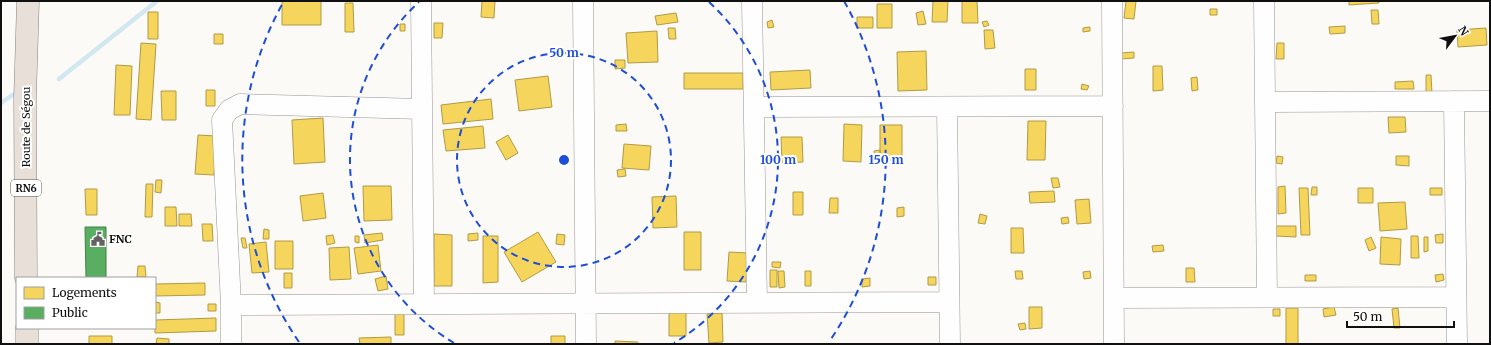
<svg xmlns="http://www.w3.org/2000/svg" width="1491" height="345" viewBox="0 0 1491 345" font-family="Merriweather,serif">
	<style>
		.homes { fill: #f6d55c; stroke: #b19a45 }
		.public { fill: #5aae61; stroke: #447f49 }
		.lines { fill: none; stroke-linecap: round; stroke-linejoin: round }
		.stream { stroke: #d1e8f1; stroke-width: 4.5 }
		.minor-casing { stroke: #969594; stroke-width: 21 }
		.highway-casing { stroke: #848381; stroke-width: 23 }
		.minor { stroke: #fffefe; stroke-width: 20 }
		.highway { stroke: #e8dfd9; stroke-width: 22 }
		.ring { fill: none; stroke: #1d4ed8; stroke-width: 2; stroke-dasharray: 7 5 }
		.labels { text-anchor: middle; stroke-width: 4; stroke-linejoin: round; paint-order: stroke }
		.shield { fill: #fff; stroke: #585858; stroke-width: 1 }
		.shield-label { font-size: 10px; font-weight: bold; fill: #101010 }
		.street-label { font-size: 11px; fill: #101010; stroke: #fff }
		.poi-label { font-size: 11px; font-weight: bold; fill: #101010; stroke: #fff; text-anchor: start }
		.centre { fill: #1d4ed8; stroke: #fff; stroke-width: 2 }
		.ring-label { font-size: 12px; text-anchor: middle; font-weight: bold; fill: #1d4ed8; stroke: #fff; stroke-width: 4; stroke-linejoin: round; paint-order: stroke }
	</style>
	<rect width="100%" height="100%" fill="#fcfaf7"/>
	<path class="homes" d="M282 1H321V25H282Z
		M482 1H495L494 18 481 17Z
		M933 1H948L947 22H932Z
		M962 1H977L978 23H962Z
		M1126 1H1136L1134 19 1124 18Z
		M1349 1H1379V3L1349 5Z
		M345 3H353L354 32H345Z
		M877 4H892V28H877Z
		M1210 9H1217V15H1210Z
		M1371 10H1378L1379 24H1372Z
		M923 11 926 24 918 25 916 13Z
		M148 12H158V39H148Z
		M676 13 678 22 657 25 655 16Z
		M857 17H873V28H857Z
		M772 20 774 27 768 28 767 22Z
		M987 21 989 25 984 27 982 22Z
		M434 23H443L442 38H434Z
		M400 24H405V31H400Z
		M1345 26V33L1330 34 1329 27Z
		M1090 27V31L1083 32V28Z
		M668 28H675L676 39H669Z
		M1486 28 1487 45 1458 47 1457 30Z
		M984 30H993L995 48 985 49Z
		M657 31 658 62 628 63 626 33Z
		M214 34H223V44H214Z
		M141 43 156 44 151 120 136 119Z
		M1277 43H1284V59H1276Z
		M926 51 927 90 898 91 897 52Z
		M1134 52V58L1121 59V53Z
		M615 60H625V68L615 69Z
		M116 65 132 66 130 115H114Z
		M1153 66H1162L1163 90 1153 91Z
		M1025 69H1036V90H1025Z
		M810 70 811 88 771 90 770 72Z
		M684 73H743V89H684Z
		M1426 75H1431L1432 93H1426Z
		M548 76 552 107 519 111 515 80Z
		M1197 77 1198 90 1192 91 1191 78Z
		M1413 81 1414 89H1395V82Z
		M1082 84 1089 86 1087 90 1081 89Z
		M206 90H215V106H206Z
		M161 91H176V120H162Z
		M491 99 493 119 443 124 441 105Z
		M1388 117H1405L1406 132 1389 133Z
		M323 118 325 162 294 164 292 120Z
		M1028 121H1046L1045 160H1027Z
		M626 124 627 131H616V125Z
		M844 124 862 125 861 162 843 161Z
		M880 125H902V160H880Z
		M483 126 485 148 446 151 443 130Z
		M198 135 216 136 214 175 195 174Z
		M508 135 518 153 506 160 496 142Z
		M781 137H802L803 162 782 163Z
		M624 144 651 146 649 170 622 168Z
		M880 150 881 160 875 161 874 151Z
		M1277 156 1283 157 1282 164 1276 163Z
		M1396 156H1409V166L1396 165Z
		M625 169 626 176 618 177 617 170Z
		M1051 178H1058L1060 187 1053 188Z
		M156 180H162L161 193 155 192Z
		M146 184H153L152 217H145Z
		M363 186H391L392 220 364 221Z
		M1285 186 1286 213 1278 214V187Z
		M1312 187H1317V195H1311Z
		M1299 188H1308L1310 235H1301Z
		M1358 188H1373V203H1358Z
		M1430 188H1442V195H1430Z
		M85 189H97V215H86Z
		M1054 191 1055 202 1030 203 1029 192Z
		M793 192H803V215H793Z
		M323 193 326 218 303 221 300 196Z
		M676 196 677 227 653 228 652 197Z
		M830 198H838V213H829Z
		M1089 199 1091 223 1077 224 1075 200Z
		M1405 202 1407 229 1380 231 1378 203Z
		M165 207H176L177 226H165Z
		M904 207V216L897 217V208Z
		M179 214H191L192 226H179Z
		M980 214 987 216 985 224 978 223Z
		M1068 217 1069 223 1062 224 1061 218Z
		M202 224H212L213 241H203Z
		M1276 226H1296V237L1276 236Z
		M1011 228H1023L1024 253H1011Z
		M264 229 269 230V239H263Z
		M538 232 556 262 522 282 504 252Z
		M684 232H701V270H684Z
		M382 233 383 240 365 243 364 235Z
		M478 233V240L468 241V234Z
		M434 234 452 235V286H434Z
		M557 234 565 235 564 245 556 244Z
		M1443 234V243H1436L1435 235Z
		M333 235 335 243 327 245 326 236Z
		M355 236H359V243L355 242Z
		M483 236H498V282L483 283Z
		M1411 236H1418L1419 258H1411Z
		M1371 237 1376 248 1369 251 1365 240Z
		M1381 237 1401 239 1400 265 1380 264Z
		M1424 237H1428V251L1424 252Z
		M241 238H245L247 248H243Z
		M275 241H293V269H275Z
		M266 242 269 272 252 273 249 244Z
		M378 245 381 271 358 274 354 248Z
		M1163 245 1164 251 1153 252 1152 246Z
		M349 247 351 279 330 280 329 248Z
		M729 252 748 253 746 282 727 281Z
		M772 262H781L780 268 772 267Z
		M138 266H145L146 277H137Z
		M1186 268H1194L1195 282H1186Z
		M770 270H777V287H770Z
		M778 271H784L785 287 779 288Z
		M805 271H811V286H805Z
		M1015 271H1022L1023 279H1016Z
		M1090 271 1091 278 1084 279 1083 272Z
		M284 273H292V288H284Z
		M1443 274 1444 280 1436 282 1435 275Z
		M1305 275H1316V281H1305Z
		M386 276 388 289 378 291 375 279Z
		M928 277H936V285H928Z
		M870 278V286L862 287V279Z
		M205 283V295L155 296V284Z
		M155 302 160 303V313H155Z
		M208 304H216V311H208Z
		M1029 307H1042V328L1029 329Z
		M1334 307 1336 315 1324 317 1323 309Z
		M1286 308H1298V344H1286Z
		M1398 308 1400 328H1394L1392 309Z
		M1273 309H1280V316H1273Z
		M669 311 686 312V336H669Z
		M395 312H404V335H395Z
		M722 313 723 342 709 343 707 314Z
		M216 318V331L155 333V320Z
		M1025 323 1026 329 1020 330 1018 324Z
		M89 336H112V344H89Z
		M551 336H565V344H551Z
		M391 337V344H360L359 338Z
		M157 338 169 339V344H156Z
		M615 341 638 342V344H615Z"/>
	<path class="public" d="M85 227H106V278H86Z"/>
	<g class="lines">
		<path class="stream" d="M59 79 157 1
			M1 103 14 94"/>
		<defs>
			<path id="minor" d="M421 1 424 304
				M583 1 586 344
				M752 1 757 303
				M1112 1 1114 344
				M1264 1 1267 297
				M1454 101 1457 344
				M1265 102 1490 101
				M755 107 1113 106
				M947 107 950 344
				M1114 298 1456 297
				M231 305 949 302
				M231 344V305L222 120 229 110 240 104 422 109"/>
			<path id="highway" d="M26 278 25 98 28 1
				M27 328V344"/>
		</defs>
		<use href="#minor" class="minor-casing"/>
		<use href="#highway" class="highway-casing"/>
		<use href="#minor" class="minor"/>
		<use href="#highway" class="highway"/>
	</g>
	<g class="ring">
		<circle cx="564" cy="160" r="107"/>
		<path d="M454 343A214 214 0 0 1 419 2M709 2A214 214 0 0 1 674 343"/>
		<path d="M299 342A322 322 0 0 1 284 1M844 1A322 322 0 0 1 829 342"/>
	</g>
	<defs>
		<symbol id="civic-bare" viewBox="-9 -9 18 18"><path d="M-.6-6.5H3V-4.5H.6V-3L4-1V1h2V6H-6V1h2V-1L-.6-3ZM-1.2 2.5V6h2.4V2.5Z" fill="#636261" stroke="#fff" stroke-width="2.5" paint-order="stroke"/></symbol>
	</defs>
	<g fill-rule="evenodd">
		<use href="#civic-bare" x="88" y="229" width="20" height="20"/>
	</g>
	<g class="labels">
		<rect class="shield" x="11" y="180" width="30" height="16" rx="3"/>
		<g class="shield-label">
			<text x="26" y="192">RN6</text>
		</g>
		<g class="street-label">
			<text transform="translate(26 127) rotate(-90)" y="4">Route de Ségou</text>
		</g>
		<g class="poi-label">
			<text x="109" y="243">FNC</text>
		</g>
	</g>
	<circle cx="564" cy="160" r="6" class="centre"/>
	<g class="ring-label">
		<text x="564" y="57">50 m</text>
		<text x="778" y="164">100 m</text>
		<text x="886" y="164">150 m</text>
	</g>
	<rect width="1491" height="345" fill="none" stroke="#101010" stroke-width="4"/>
	<rect x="16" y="277" width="140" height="52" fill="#ffffff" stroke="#9f9f9f"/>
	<rect x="24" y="287" width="20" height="12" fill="#f6d55c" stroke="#9f9f9f"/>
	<text x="52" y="297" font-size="12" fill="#101010">Logements</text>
	<rect x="24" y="307" width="20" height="12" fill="#5aae61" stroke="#9f9f9f"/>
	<text x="52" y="317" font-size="12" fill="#101010">Public</text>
	<g transform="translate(1455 36) rotate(58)" stroke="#ffffff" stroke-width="3" paint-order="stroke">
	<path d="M0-3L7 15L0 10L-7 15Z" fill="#101010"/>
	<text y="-6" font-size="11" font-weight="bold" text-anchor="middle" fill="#101010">N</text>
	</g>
	<path d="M1347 321v6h107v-6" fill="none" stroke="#101010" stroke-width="2"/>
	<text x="1353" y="321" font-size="12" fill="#101010" stroke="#ffffff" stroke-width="3" paint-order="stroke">50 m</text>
</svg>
